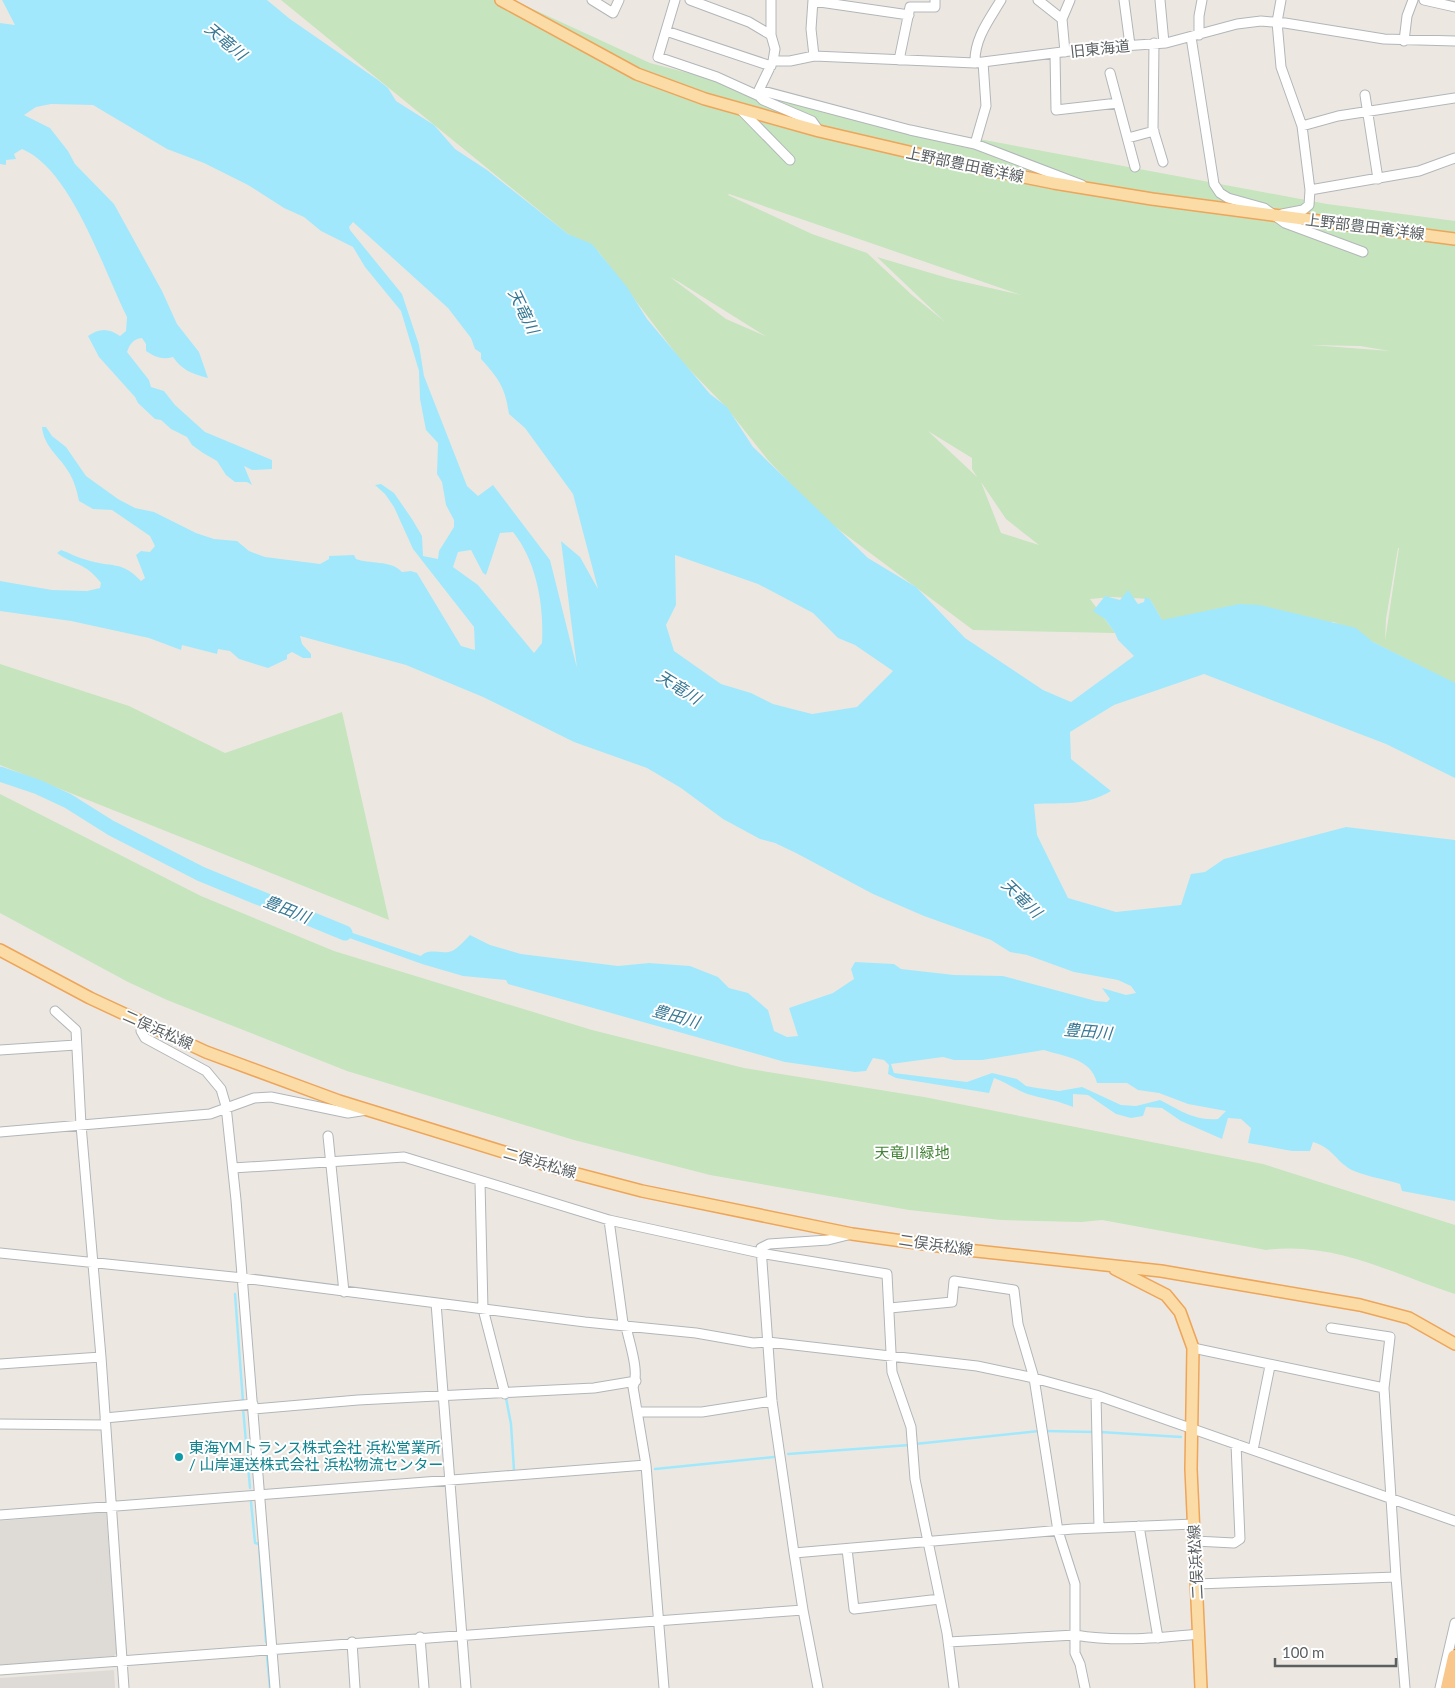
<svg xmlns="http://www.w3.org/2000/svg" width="1455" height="1688" viewBox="0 0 1455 1688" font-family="Lato,'Noto Sans JP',sans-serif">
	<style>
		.industrial { fill: #dedad6 }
		.green { fill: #c6e4be; fill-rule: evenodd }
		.water { fill: #a2e8fc; fill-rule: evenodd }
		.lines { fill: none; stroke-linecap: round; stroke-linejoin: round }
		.stream { stroke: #a2e8fc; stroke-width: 2.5 }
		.river { stroke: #a2e8fc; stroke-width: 15 }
		.minor-casing { stroke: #b2b6b9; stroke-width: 11 }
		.major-casing { stroke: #eda55a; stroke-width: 14 }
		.highway-casing { stroke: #e77207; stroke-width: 16 }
		.minor { stroke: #fff; stroke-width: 9 }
		.major { stroke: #fcdca6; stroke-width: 11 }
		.highway { stroke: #f9c68b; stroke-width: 14 }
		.culture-dot { fill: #0f9aa8; stroke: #fff; stroke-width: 2 }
		.labels { text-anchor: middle; stroke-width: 4; stroke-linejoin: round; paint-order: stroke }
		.street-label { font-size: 15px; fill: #5a5f62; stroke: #fff }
		.park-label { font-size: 15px; fill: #448437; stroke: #fff }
		.culture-label { font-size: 15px; fill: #0d838f; stroke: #fff; text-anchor: start }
		.water-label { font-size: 16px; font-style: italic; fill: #387894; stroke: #fff }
	</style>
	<rect width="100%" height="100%" fill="#ece8e1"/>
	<path class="industrial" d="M106 1512 117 1653 114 1656 0 1665V1521Z
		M114 1670 115 1688H0V1678Z"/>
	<path class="green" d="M281 0H513L650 63 850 115 1327 204 1455 221V684L1334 622 1162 620 1150 599 1112 597 1090 599 1115 633 973 630 822 517 768 460 726 407 683 363 598 251 568 234ZM728 195 729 194 1021 295 951 279 877 257 944 321 912 295 867 253 812 234ZM670 277 679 282 765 336 726 319ZM1311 345 1360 346 1390 351ZM928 431 972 458V469L977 477ZM981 482 1006 519 1039 545 1001 533ZM1398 548H1399L1385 641 1386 619Z
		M0 664 129 706 225 753 342 712 389 920 0 765Z
		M0 794 201 896 334 951 592 1030 744 1068 924 1097 1263 1164 1455 1225V1294C1391 1273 1334 1241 1266 1250L1102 1220 1081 1222 1001 1220 909 1210 710 1175 574 1140 347 1071 167 1000 128 982 0 913Z"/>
	<path class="water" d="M2 0H267L290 19 378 80 388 88 396 101 434 125 455 149 487 170 568 234 592 244 627 287 647 319 710 394 727 407 753 447 868 558 916 587 965 638 1043 690 1071 702 1134 656 1118 640 1115 633 1105 619 1093 611 1105 596 1120 600 1128 590 1138 604 1144 602 1145 597 1150 599 1162 620 1239 604 1260 605 1356 628 1373 642 1455 683V778L1386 744 1204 674 1114 705 1070 732 1071 759 1111 791C1084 807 1063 802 1034 804L1037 835 1068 898 1116 912 1181 905 1191 874 1205 872 1224 859 1346 827 1455 840V1201L1402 1191 1400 1184C1385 1179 1368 1177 1354 1171 1336 1163 1334 1148 1313 1142L1310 1151H1292L1248 1143 1251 1128 1241 1119 1228 1118 1222 1139 1181 1121 1162 1108 1146 1107 1143 1116 1131 1118 1116 1114 1088 1095 1073 1094V1107C1059 1101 1045 1099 1031 1095 1020 1092 1007 1083 994 1078L989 1093 896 1078 888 1074 889 1065 884 1060 873 1058 866 1071 855 1072 785 1062 508 984 506 980 463 976 422 964 327 930 326 924 421 956C429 947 441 955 452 951 458 948 465 940 470 935L490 945 521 954 618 966 649 963 690 966 718 977 729 988 748 993 768 1010 774 1031 787 1037 798 1036 789 1008 833 993 854 979 851 969 855 962 894 964 901 969 954 975 1003 976 1096 1001 1107 1002 1110 999 1102 988 1126 995 1136 993 1131 986 1118 980 1074 972 1027 955 1010 952 991 940 924 916 873 894 796 853 775 843 760 839 723 819 681 788 647 768 574 742 483 697 406 665 300 636 302 644 311 654V658H303L292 652 287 655V659L268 668 239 659 230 651 218 649 217 654 182 645 181 650 149 638 71 621 0 611V581L52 590 87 591 100 588 101 583C85 562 75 566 57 553L61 550C70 553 78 558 87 560 111 568 122 560 141 581L145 578 136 555 141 551 150 552 155 546 150 536 112 510 93 509 79 501C77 491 74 480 68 471 59 456 44 447 42 427H46L52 436 66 447 86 476 118 499 135 508 154 512 196 533 214 539 237 541 249 551 265 557 320 564 329 559V556L354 555 356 559C368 564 392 560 402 572L411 571 417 573 461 646 475 650 474 627 413 549 394 507 385 494 375 485 381 484 394 493 412 519 422 536 423 556 438 559 439 551 454 527V520L446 505 442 482 437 474 438 443 426 430 420 399 419 371 401 311 365 267 353 247 321 231 304 217 284 208 248 185 204 163 167 149 93 105 51 104 36 107 24 115 50 128 68 151 75 164 114 204 162 291 177 324 199 352 208 378C192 374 182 370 173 357 162 360 155 357 146 351V344L142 338C133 339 130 344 127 352L149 380 151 387 164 391 175 405 205 432 272 460V469L252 470 244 466 252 485 247 482H235L226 475 217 461 203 453 192 445 187 437 171 429 161 420 155 419 138 403 135 397 99 357 88 336C99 328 109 328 120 336L126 331 127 317C103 269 71 169 22 149L14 154 16 159 6 160V165L0 164V23L15 25ZM353 222 448 308 471 338 475 349 481 353V359C499 379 505 387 509 414L525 428 573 494 598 589 580 557 561 541 577 668 550 560 493 485 478 496 467 486 424 376 419 345 402 294 350 230 349 227ZM513 532C537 562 544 606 542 643L534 653 478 585 453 567 458 552 471 550 483 573 486 575 500 533ZM675 555 758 584 813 613 838 638 855 645 893 671 857 707 812 714 773 704 751 693 721 684 674 651 666 625 676 605ZM1044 1050C1065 1057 1091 1058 1097 1083H1127L1138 1090 1159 1093 1188 1104 1226 1111 1218 1119C1194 1121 1180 1110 1160 1100L1136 1106 1121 1105 1082 1087 1059 1091 1037 1088 1026 1086 1017 1079 992 1073 967 1082 894 1073 891 1064 943 1057 954 1060H982Z"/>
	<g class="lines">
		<path class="stream" d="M235 1294 243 1402
			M506 1398 511 1424 514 1470
			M243 1408 250 1488
			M1045 1431 1093 1432
			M1100 1432 1181 1437
			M915 1444 1039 1431
			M788 1454 910 1445
			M655 1469 774 1457
			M251 1502 255 1543 259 1544 266 1642
			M267 1656 270 1688"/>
		<path class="river" d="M0 774 38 787 68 801 111 828 201 874 345 933"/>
		<defs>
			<path id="minor" d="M592 0 613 13 619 0
				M675 0 658 57 717 77 759 96
				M690 0 749 22 771 35
				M813 0 811 29 814 56
				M1038 0 1062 19
				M1124 0 1130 45
				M1160 0 1164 43
				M1281 0 1277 22 1281 67 1302 126 1310 190 1309 205 1303 210 1282 214
				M1424 0 1455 7
				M813 1 909 15
				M666 31 771 66
				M1199 35V16L1202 0
				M1191 37 1214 184 1220 193 1228 198 1264 208 1285 223 1363 252
				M1404 41 1407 16 1413 0
				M1154 43 1153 129 1163 162
				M1065 52 1062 19 1070 0
				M1055 54 1056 110 1118 103
				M899 60 910 7H935V0
				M773 61H790L814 56 975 63 1094 48 1166 43 1237 24 1261 21 1285 23 1384 39 1455 41
				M975 63C974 39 989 20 1001 0
				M1110 73 1135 167
				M759 90 910 130 975 144 1082 185
				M759 90 773 61 775 49 771 35V0
				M759 90V96L763 100 812 121 819 131
				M1365 95 1378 179
				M741 110 790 160
				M1302 126 1338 116 1455 98
				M1128 138 1154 131
				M975 144 986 106 983 62
				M1310 190 1419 171 1455 158
				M55 1011 76 1030 81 1125 101 1357 124 1688
				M143 1024 141 1031 145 1038 206 1071 221 1089 226 1106 236 1200 275 1688
				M0 1050 76 1045
				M0 1132 210 1114 254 1098 271 1097 348 1113 367 1110
				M328 1136 344 1292
				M233 1168 404 1157 609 1220 760 1253 887 1274 892 1372 911 1427 915 1479 947 1633 954 1688
				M480 1182 483 1309 505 1394
				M609 1220 623 1323 626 1326C629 1343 640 1371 633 1387L646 1465 664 1688
				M0 1253 243 1278 585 1322 696 1333 753 1343 768 1342 977 1366 1034 1378 1096 1395 1455 1521
				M436 1303 466 1688
				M890 1308 952 1302 954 1281 1014 1290 1018 1324 1034 1378 1058 1531 1075 1584V1653L1080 1664 1085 1688
				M1193 1348 1384 1388
				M0 1364 101 1357
				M1096 1395 1099 1528
				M253 1409 358 1400 594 1388 636 1381
				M637 1412H702L772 1401
				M105 1418 253 1404
				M0 1424 105 1425
				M1253 1450 1270 1366
				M0 1515 646 1465
				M1139 1526 1158 1638
				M1195 1541 1234 1543 1240 1539 1236 1444
				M847 1549 854 1609 940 1599
				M794 1553 772 1401 761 1248 769 1244 828 1240 852 1234
				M1396 1577 1405 1688
				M1197 1584 1396 1577 1384 1388 1390 1337 1331 1328
				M803 1610 818 1688
				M420 1637 424 1688
				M352 1642 355 1688
				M948 1642 1075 1635C1116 1642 1158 1638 1199 1634
				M0 1670 803 1610 794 1553 1073 1529 1194 1524
				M1440 1688 1455 1623"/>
			<path id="major" d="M501 0 637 74 705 99 819 131 965 165 1054 183 1152 199 1455 239
				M0 950 90 998 206 1052 339 1101 562 1170 642 1191 852 1234 967 1250 1161 1271 1360 1305 1409 1318 1455 1344
				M1115 1269 1166 1295 1180 1312 1193 1348 1191 1469 1201 1688"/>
			<path id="highway" d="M1448 1688 1455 1657"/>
		</defs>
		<use href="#minor" class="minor-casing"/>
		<use href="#major" class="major-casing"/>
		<use href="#highway" class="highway-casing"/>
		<use href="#minor" class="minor"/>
		<use href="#major" class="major"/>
		<use href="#highway" class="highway"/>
	</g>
	<circle class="culture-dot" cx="179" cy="1457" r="5"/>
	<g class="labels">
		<g class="street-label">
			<text transform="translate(1100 49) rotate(-6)" y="5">旧東海道</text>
			<text transform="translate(965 165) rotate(12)" y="5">上野部豊田竜洋線</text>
			<text transform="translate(1365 227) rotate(7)" y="5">上野部豊田竜洋線</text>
			<text transform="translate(158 1030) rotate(24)" y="5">二俣浜松線</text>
			<text transform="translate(540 1163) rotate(16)" y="5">二俣浜松線</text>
			<text transform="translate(936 1245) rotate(8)" y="5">二俣浜松線</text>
			<text transform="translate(1196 1562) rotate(-93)" y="5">二俣浜松線</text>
		</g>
		<g class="park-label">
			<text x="912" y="1158">天竜川緑地</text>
		</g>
		<g class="culture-label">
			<text x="189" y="1453">東海YMトランス株式会社 浜松営業所<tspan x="189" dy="17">/ 山岸運送株式会社 浜松物流センター</tspan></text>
		</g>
		<g class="water-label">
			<text transform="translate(226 41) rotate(40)" y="6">天竜川</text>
			<text transform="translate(524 311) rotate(64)" y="6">天竜川</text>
			<text transform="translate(679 687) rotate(32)" y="6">天竜川</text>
			<text transform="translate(1022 898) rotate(44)" y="6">天竜川</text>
			<text transform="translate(287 909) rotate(22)" y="6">豊田川</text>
			<text transform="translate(676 1016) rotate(16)" y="6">豊田川</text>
			<text transform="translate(1088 1031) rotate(5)" y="6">豊田川</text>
		</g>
	</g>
	<path d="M1275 1658v8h121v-8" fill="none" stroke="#5a5f62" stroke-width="2.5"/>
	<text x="1282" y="1658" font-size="15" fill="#5a5f62" stroke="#ffffff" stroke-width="4" paint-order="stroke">100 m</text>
</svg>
